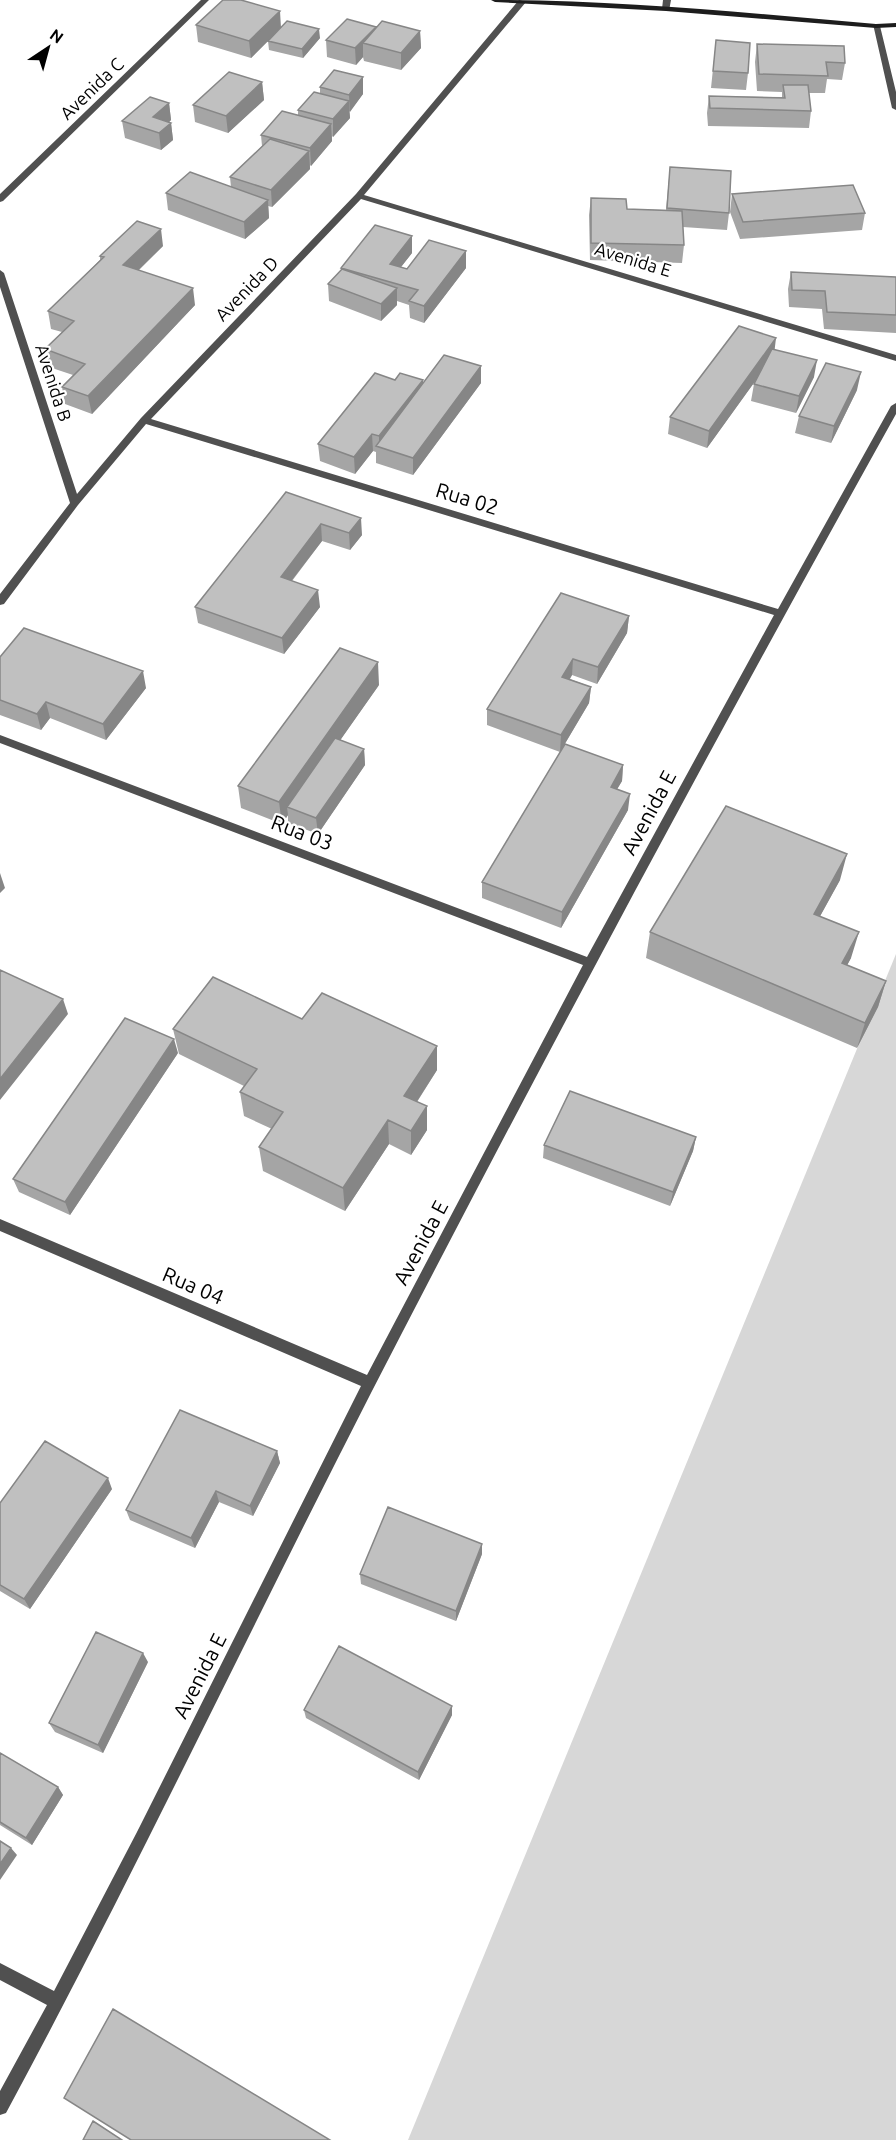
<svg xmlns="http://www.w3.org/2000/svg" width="896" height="2140" viewBox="0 0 896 2140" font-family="Ubuntu,sans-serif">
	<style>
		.green { fill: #d7d7d7 }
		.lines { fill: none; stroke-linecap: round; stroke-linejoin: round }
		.street { fill: #505050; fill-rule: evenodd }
		.secondary { fill: #1d1d1d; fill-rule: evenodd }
		.wall { fill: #a5a5a5 }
		.shaded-wall { fill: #868686 }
		.building { fill: #c0c0c0; stroke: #868686; stroke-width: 1.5 }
		.labels { text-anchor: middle; stroke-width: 4.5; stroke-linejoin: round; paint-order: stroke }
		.far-street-label { font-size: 18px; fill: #000; stroke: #fff }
		.street-label { font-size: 21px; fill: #000; stroke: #fff }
	</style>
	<rect width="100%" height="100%" fill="#fff"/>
	<path class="green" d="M896 954V2140H408Z"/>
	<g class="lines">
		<path class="street" d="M201 0H209L3 201 0 202V194Z
			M519 0 526 2 364 195 896 355V361L361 199 151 419 778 609 891 406 896 403V414C716 737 541 1063 372 1391 249 1631 134 1876 6 2113L0 2115V2091L47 2005 0 1980V1963L54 1991 137 1832 361 1386 0 1231V1219L367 1375 583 965 0 743V735L587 957 774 615 146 424 78 505 4 604 0 605V594L70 503 0 287V270L4 273 77 494 141 418 356 194Z
			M663 0H671L669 11 662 9Z
			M873 24 880 26 896 92V110L892 108Z"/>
		<path class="secondary" d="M491 0C620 0 748 13 876 24L896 23V27L876 28 666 11 495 2Z"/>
	</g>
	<path class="wall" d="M196 25 281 27 320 38 303 58 269 50 268 41 270 39 251 58 198 42Z
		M376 27V29L420 31 421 48 401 70 364 61 363 57 356 65 327 57 326 40Z
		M716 40 748 73 746 90 711 88Z
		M757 44 845 63 842 80 827 79 825 93H809L811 111 809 128 708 126 707 113 709 96 782 97V92L757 91 755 62Z
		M363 77V94L349 112 350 118 333 137 332 136V141L311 166 310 165V169L272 207 268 206 269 218 245 239 168 210 166 193 231 187 230 177 262 146 261 135 298 115V110L320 93V87Z
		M262 82 264 100 228 133 195 122 193 105Z
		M169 103 171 120 169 122 171 123 173 140 161 150 125 138 122 121Z
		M670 167 729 213 727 230 683 227 684 245 682 263 590 260 589 215 591 198 627 209 666 210Z
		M732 194 865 213 862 230 740 239 730 212Z
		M163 246 139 270 195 305 92 414 65 404 62 387 73 375 49 367 45 349 62 332 51 329 48 311 100 260V256Z
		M466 251V268L424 323 410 318 409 305 397 301V305L381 321 329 301 328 284 341 270V268L412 253 401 267 407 269Z
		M791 272 896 277V333L824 329 822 309 789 307 788 289Z
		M775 350 814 377 796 413 751 401 754 384 755 381 707 448 668 434 670 417Z
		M481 366V383L413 475 376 463V452L373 451 355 474 320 461 318 444 395 380 423 384Z
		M857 390 831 443 795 433 799 416Z
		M286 492 362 535 350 550 322 541 292 581 320 607 284 654 198 623 195 607Z
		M629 616 627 633 597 684 572 675 570 679 591 687 589 703 560 752 487 725V709Z
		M0 657 146 688 106 740 50 718 41 730 0 715Z
		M379 685 340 740 364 749 365 765 318 834 288 823V815L282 824 241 808 238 786Z
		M623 765 622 781 617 789 628 810 561 928 482 898V882Z
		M840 880 820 916 851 958 847 965 886 981 878 1007 857 1048 646 958 650 932Z
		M302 1019 437 1046V1070L417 1102 427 1130 411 1155 389 1144 345 1211 263 1171 259 1147 272 1129 244 1116 240 1092 244 1086 179 1054 173 1029Z
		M178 1053 70 1215 19 1192 13 1179Z
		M696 1137 693 1151 670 1206 543 1158 544 1145Z
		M277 1451 280 1463 253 1516 219 1502 195 1548 130 1520 126 1510Z
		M112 1489 30 1609 0 1591V1503Z
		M482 1554 456 1621 361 1584 360 1574Z
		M148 1662 103 1753 55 1732 49 1723Z
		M304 1710 452 1715 419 1780 306 1718Z
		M0 1753 58 1787 63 1795 32 1845 0 1825Z"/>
	<path class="shaded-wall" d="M280 11 281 28 251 58 249 41Z
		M376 27V44L363 43V57L356 65 355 48Z
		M319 29 320 38 303 58 302 49Z
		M420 31 421 48 401 70V53Z
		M363 77V94L350 112 349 95Z
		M262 82 264 100 228 133 226 116Z
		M349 101 350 118 333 137V119Z
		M169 103 171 120 158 133 153 117Z
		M171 123 173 140 161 150 159 133Z
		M331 124 332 141 311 166 310 148Z
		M309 151 310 169 272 207 271 190Z
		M268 200 269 218 245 239 244 222Z
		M161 229 163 246 126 282 123 265Z
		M412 236V253L390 281V264Z
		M466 251V268L424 323V306Z
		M193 288 195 305 92 414 88 396Z
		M397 288V305L381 321V304Z
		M776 338 774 355 707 448 709 431Z
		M817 360 814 377 796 413 799 396Z
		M481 366V383L413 475V458Z
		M861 372 857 390 831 443 834 426Z
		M423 380V397L379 447V436Z
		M372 434 373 451 355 474 354 457Z
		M361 518 362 535 350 550 349 533Z
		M321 524 322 541 282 593 281 577Z
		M318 590 320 607 284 654 282 638Z
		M629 616 627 633 597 684 598 667Z
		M573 659 572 675 561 693 562 677Z
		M378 662 379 685 292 809 287 807 288 815 282 824 279 802Z
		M143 671 146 688 106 740 103 724Z
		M591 687 589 703 560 752 561 735Z
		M46 702 50 718 41 730 37 714Z
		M364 749 365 765 318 834 316 818Z
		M623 765 622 781 609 803 611 787Z
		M630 794 628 810 561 928 562 912Z
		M847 854 840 880 807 940 814 914Z
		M0 873 5 888 0 893Z
		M859 932 851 958 835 988 842 963Z
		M886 981 878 1007 857 1048 865 1023Z
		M63 999 68 1014 0 1100V1079Z
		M174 1039 178 1053 70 1215 65 1202Z
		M437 1046V1070L405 1120 404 1096Z
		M427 1106V1130L411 1155V1131Z
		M388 1120 389 1144 345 1211 343 1188Z
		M696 1137 693 1151 670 1206 673 1192Z
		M277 1451 280 1463 253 1516 250 1506Z
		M108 1478 112 1489 30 1609 24 1599Z
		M216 1491 219 1502 195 1548 191 1538Z
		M482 1544V1554L456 1621V1611Z
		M143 1653 148 1662 103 1753 98 1745Z
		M452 1706V1715L419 1780 418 1772Z
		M58 1787 63 1795 32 1845 26 1838Z
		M11 1848 17 1855 0 1880V1864Z"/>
	<path class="building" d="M223 0H241L280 11 249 41 196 25Z
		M347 19 376 27 355 48 326 40Z
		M287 21 319 29 302 49 268 41Z
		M382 21 420 31 401 53 363 43Z
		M716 40 750 43 748 73 713 71Z
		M757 44 844 46 845 63 826 62 828 76 759 74Z
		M334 70 363 77 349 95 320 87Z
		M229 72 262 82 226 116 193 105Z
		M783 85H808L811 111 710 108 709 96 785 98Z
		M314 92 349 101 333 119 298 110Z
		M150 97 169 103 153 117 171 123 159 133 122 121Z
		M282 111 331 124 310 148 261 135Z
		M270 139 309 151 271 190 230 177Z
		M670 167 731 171 729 213 667 208Z
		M190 172 268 200 244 222 166 193Z
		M853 185 865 213 743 222 732 194Z
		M591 198 626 199 627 209 682 211 684 245 591 243Z
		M137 221 161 229 123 265 193 288 88 396 62 387 85 364 45 349 74 321 48 311 104 257 100 256Z
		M375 225 412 236 390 264 407 269 429 240 466 251 424 306 409 301 418 290 341 268Z
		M342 269 397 288 381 304 328 284Z
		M791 272 896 277V315L827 312 825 291 792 290Z
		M739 326 776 338 709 431 670 417Z
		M772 349 817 360 799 396 754 384Z
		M444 355 481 366 413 458 376 446Z
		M826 363 861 372 834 426 799 416Z
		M375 373 395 380 400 373 423 380 379 436 372 434 354 457 318 444Z
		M286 492 361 518 349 533 321 524 281 577 318 590 282 638 195 607Z
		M561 593 629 616 598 667 573 659 562 677 591 687 561 735 487 709Z
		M24 628 143 671 103 724 46 702 37 714 0 700V657Z
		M340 648 378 662 279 802 238 786Z
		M335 738 364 749 316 818 287 807Z
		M565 744 623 765 611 787 630 794 562 912 482 882Z
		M726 806 847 854 814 914 859 932 842 963 886 981 865 1023 650 932Z
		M0 970 63 999 0 1079Z
		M213 977 302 1019 322 993 437 1046 404 1096 427 1106 411 1131 388 1120 343 1188 259 1147 283 1112 240 1092 257 1069 173 1029Z
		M125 1018 174 1039 65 1202 13 1179Z
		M570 1091 696 1137 673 1192 544 1145Z
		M180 1410 277 1451 250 1506 216 1491 191 1538 126 1510Z
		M45 1441 108 1478 24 1599 0 1585V1503Z
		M388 1507 482 1544 456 1611 360 1574Z
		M96 1632 143 1653 98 1745 49 1723Z
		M339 1646 452 1706 418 1772 304 1710Z
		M0 1753 58 1787 26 1838 0 1822Z
		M0 1841 11 1848 0 1864Z
		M113 2009 330 2140H131L64 2098Z
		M93 2121 122 2140H83Z"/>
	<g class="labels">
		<g class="far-street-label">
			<text transform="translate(92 89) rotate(-44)" y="6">Avenida C</text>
			<text transform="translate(633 260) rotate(17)" y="6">Avenida E</text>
			<text transform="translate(247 289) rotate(-46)" y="6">Avenida D</text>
			<text transform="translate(53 383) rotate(72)" y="6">Avenida B</text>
		</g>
		<g class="street-label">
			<text transform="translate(467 499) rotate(17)" y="7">Rua 02</text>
			<text transform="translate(649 813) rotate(-62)" y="7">Avenida E</text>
			<text transform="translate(302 833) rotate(21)" y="7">Rua 03</text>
			<text transform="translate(421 1243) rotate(-62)" y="7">Avenida E</text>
			<text transform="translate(193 1286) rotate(23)" y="7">Rua 04</text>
			<text transform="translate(200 1676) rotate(-63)" y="7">Avenida E</text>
		</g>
	</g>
	<g transform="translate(48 48) rotate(36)" stroke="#ffffff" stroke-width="4.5" paint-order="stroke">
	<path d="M0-4.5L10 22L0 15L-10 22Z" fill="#000000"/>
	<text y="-9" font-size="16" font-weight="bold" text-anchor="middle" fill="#000000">N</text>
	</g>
</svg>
